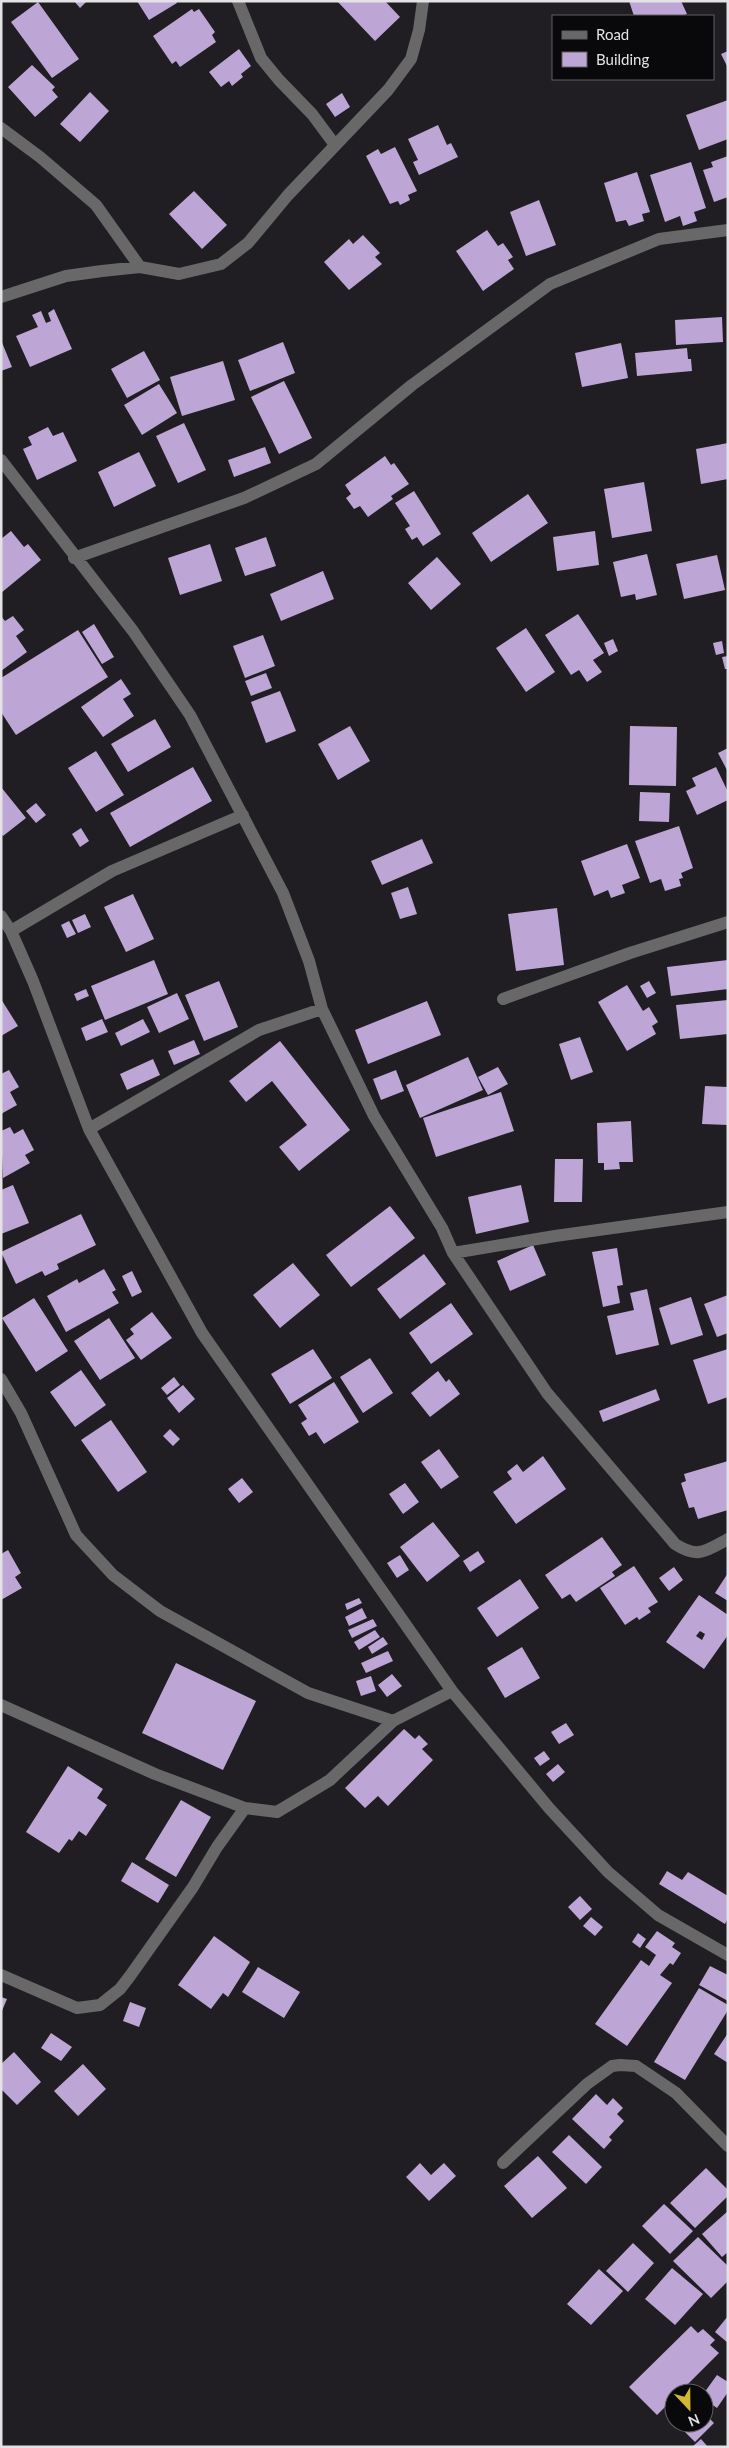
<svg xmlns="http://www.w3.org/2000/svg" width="729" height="2448" viewBox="0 0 729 2448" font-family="Lato,sans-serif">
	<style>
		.building { fill: #bda6d5; fill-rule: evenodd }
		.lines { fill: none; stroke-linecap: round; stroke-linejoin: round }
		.minor { stroke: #686869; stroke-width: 12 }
	</style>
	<rect width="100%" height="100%" fill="#201e22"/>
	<path class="building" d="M74 1H87L80 8Z
		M137 1H176L177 3 149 20Z
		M337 1H385L400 17 375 41Z
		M629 1H681L687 14 681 16H634Z
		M38 2 79 59 52 78 11 22Z
		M192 9 194 12 199 9 215 32 212 35 216 42 180 67 176 61 172 64 153 36Z
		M239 49 251 66 241 74 243 77 232 86 229 81 221 87 209 72Z
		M728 51V68L721 54Z
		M32 65 55 87 52 90 58 97 35 117 8 87Z
		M90 92 109 111 80 142 60 124Z
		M342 93 350 107 335 117 326 104Z
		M728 100V139L699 150 686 115Z
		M438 125 447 145 451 143 458 157 419 175 413 162 418 160 408 139Z
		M395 147 417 191 408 195 410 200 400 205 398 201 390 204 366 156 378 149 381 154Z
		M728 156V197L714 202 703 170 713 167 711 162Z
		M691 162 706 208 694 212 697 221 683 226 680 216 665 222 650 175Z
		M637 172 650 212 642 214 644 221 629 226 626 220 616 222 604 183Z
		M194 191 227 225 202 249 169 214Z
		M539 200 556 245 526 256 510 212Z
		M487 230 498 246 503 243 513 257 508 260 514 269 483 291 456 251Z
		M363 235 380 253 375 257 382 264 349 290 324 262 349 239 353 244Z
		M54 309 72 349 30 367 16 336 38 327 32 315 41 311 46 323 51 321 48 313Z
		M722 317 723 342 676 345 675 320Z
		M1 340 12 367 1 371Z
		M283 342 295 373 250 391 238 360Z
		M621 343 628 378 582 387 575 353Z
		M687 348 688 359H691L692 371 637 376 635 353Z
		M144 351 160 380 127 398 111 369Z
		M223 361 235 400 182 416 170 377Z
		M284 381 312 438 279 454 251 397Z
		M159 384 177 413 142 435 124 405Z
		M184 423 206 470 178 483 156 436Z
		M48 427 53 436 63 432 77 461 37 480 23 449 32 445 28 437Z
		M728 443V479L701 484 696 449Z
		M265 447 271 463 234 477 228 460Z
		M139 452 156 486 114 507 98 472Z
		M385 456 391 465 394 463 409 484 391 496 393 499 368 517 360 506 354 509 346 498 351 494 345 485Z
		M644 482 652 531 612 538 604 489Z
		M414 491 441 534 423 546 417 537 412 540 405 529 410 526 395 503Z
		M528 494 548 523 491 562 472 533Z
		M11 531 24 547 28 544 41 560 1 593V539Z
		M595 531 599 565 557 571 553 537Z
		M266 537 276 566 245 576 235 548Z
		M210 544 222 581 180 595 168 558Z
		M647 554 657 595 636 600 635 594 621 597 613 562Z
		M717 555 725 590 684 599 676 564Z
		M437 557 461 584 431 610 408 583Z
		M323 571 334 599 281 621 270 594Z
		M578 614 604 653 593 660 602 672 587 682 579 670 571 675 545 635Z
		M1 616 5 621 13 616 24 630 16 636 27 652 1 671Z
		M94 624 114 657 102 664 82 632Z
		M526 628 555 672 526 692 496 648Z
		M78 630 108 677 16 735 1 712V678Z
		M263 635 275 666 245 678 233 646Z
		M613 639 618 651 609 656 604 643Z
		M722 641 724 653 716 655 713 643Z
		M728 656V669H725L722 657Z
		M266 673 272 688 251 696 245 681Z
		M121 679 131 694 123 699 134 716 103 737 81 707Z
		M280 691 296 731 266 743 251 702Z
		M155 719 171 747 128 772 111 744Z
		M350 726 370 761 338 780 318 744Z
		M630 726 677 727 676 786 629 785Z
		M728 748V772L718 753Z
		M96 751 124 795 96 812 68 768Z
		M193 767 212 801 130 847 110 813Z
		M716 767 728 792V800L697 815 686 791 696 786 692 778Z
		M1 787 26 818 3 836 1 833Z
		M640 792 670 793 669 822 639 821Z
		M36 803 46 815 36 823 26 811Z
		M679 826 693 868 681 873 683 878 679 879 681 886 665 891 661 879 650 883 635 841Z
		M81 828 89 841 80 847 72 834Z
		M422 839 433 863 382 885 371 861Z
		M627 844 640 878 622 885 625 893 611 898 608 890 594 896 581 861Z
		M408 887 417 914 400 919 391 893Z
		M133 894 154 939 126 952 104 907Z
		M557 908 564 965 516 971 508 914Z
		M85 914 91 927 78 933 72 920Z
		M69 921 76 934 67 938 61 925Z
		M154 960 168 994 105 1020 91 986Z
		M728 960V989L671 996 667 967Z
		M219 981 238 1027 204 1041 185 995Z
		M649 981 656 993 647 998 640 986Z
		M627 985 643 1011 649 1007 658 1022 652 1026 656 1034 627 1051 598 1002Z
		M86 989 89 996 77 1001 74 994Z
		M177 993 189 1019 159 1033 147 1007Z
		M1 999 18 1026 1 1036Z
		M728 1000V1034L680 1039 676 1005Z
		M427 1001 441 1035 368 1064 355 1030Z
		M102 1019 108 1032 86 1041 81 1028Z
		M143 1019 150 1032 121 1046 115 1033Z
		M580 1037 593 1072 571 1080 559 1044Z
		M194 1040 200 1054 174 1065 168 1051Z
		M280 1041 350 1130 299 1171 279 1147 307 1125 272 1081 246 1102 229 1081Z
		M468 1057 483 1090 420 1118 406 1085Z
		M153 1059 160 1075 127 1090 120 1074Z
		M498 1067 508 1084 488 1095 478 1077Z
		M9 1070 19 1087 10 1092 17 1105 1 1114V1074Z
		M396 1070 404 1091 381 1100 373 1079Z
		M705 1086 728 1087V1125L702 1124Z
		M501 1092 514 1131 436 1157 423 1118Z
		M631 1121 633 1162H619L620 1169 604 1170V1163H598L597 1123Z
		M10 1127 14 1134 23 1129 34 1150 25 1155 30 1163 3 1178 1 1131Z
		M555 1159H583L582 1202H554Z
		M13 1185 29 1223 1 1234V1190Z
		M521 1185 529 1222 476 1234 468 1197Z
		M390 1206 415 1238 351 1287 326 1255Z
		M81 1214 96 1245 57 1264 59 1269 45 1276 42 1271 16 1284 1 1252Z
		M533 1245 546 1275 510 1291 497 1261Z
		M617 1248 623 1285 617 1286 620 1303 603 1307 592 1252Z
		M424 1254 446 1284 400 1319 377 1289Z
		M293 1263 320 1295 280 1328 253 1295Z
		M104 1269 116 1290 112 1292 119 1303 66 1332 47 1296 77 1279 79 1283Z
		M132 1271 142 1292 132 1297 122 1276Z
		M647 1289 659 1345 616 1355 607 1316 634 1310 630 1293Z
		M728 1295V1333L717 1337 704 1304Z
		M691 1297 703 1335 671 1345 659 1308Z
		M34 1298 68 1351 36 1372 2 1318Z
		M451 1303 473 1334 431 1364 409 1333Z
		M152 1312 172 1338 141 1360 126 1340 134 1334 130 1329Z
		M109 1318 135 1358 100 1380 74 1341Z
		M313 1349 332 1378 290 1404 271 1374Z
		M728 1349V1397L708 1404 693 1360Z
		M370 1358 393 1393 363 1413 340 1377Z
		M81 1370 106 1405 75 1427 50 1392Z
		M438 1371 446 1382 449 1379 460 1394 430 1417 411 1393Z
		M174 1377 180 1385 167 1395 161 1388Z
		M334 1382 359 1422 324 1444 316 1432 309 1436 301 1423 307 1419 298 1405Z
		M183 1385 195 1399 179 1413 167 1398Z
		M656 1389 660 1400 603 1422 599 1411Z
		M111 1420 147 1472 118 1492 81 1440Z
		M170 1429 180 1439 173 1446 163 1436Z
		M439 1449 459 1477 441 1489 421 1462Z
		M543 1456 566 1489 516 1524 493 1492 512 1479 507 1472 517 1464 523 1472Z
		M728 1461V1510L698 1519 694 1507 689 1508 681 1483 686 1481 684 1474Z
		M242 1478 253 1492 239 1503 228 1489Z
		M405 1483 419 1502 403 1514 389 1494Z
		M433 1522 460 1556 427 1582 400 1547Z
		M602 1537 622 1565 612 1572 615 1576 576 1602 570 1594 562 1599 545 1575Z
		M8 1550 21 1573 15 1577 22 1588 1 1600V1554Z
		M478 1551 485 1562 470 1572 463 1561Z
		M400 1555 409 1570 397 1578 387 1563Z
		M634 1566 658 1602 648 1608 651 1612 639 1620 637 1617 625 1625 600 1588Z
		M674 1567 683 1580 669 1591 659 1578Z
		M728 1573V1601L715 1593Z
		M520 1579 539 1608 497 1637 477 1608Z
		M699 1595 728 1615V1635L704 1669 666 1642ZM700 1631 705 1634 702 1640 696 1636Z
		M359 1598 362 1603 347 1610 345 1604Z
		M362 1608 367 1618 349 1626 345 1617Z
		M373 1619 377 1626 352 1638 348 1630Z
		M375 1630 380 1637 359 1650 354 1642Z
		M383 1637 388 1644 372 1654 368 1647Z
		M522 1647 540 1678 505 1698 487 1668Z
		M388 1651 393 1661 366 1673 361 1663Z
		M176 1663 256 1701 223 1770 142 1733Z
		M392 1674 402 1686 387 1697 378 1685Z
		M371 1676 376 1691 361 1696 356 1681Z
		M566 1723 574 1735 559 1744 551 1732Z
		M404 1729 415 1739 419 1735 428 1744 422 1749 433 1760 388 1806 378 1796 365 1808 345 1788Z
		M544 1751 550 1759 540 1766 534 1758Z
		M558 1764 565 1772 553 1782 546 1774Z
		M68 1766 103 1789 97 1798 107 1805 86 1836 79 1831 72 1841 69 1839 59 1853 26 1832Z
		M181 1800 211 1817 176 1877 145 1859Z
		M132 1862 169 1885 158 1903 121 1881Z
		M667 1871 682 1880 688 1872 728 1896V1918L725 1924 659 1884Z
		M580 1896 592 1909 580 1920 568 1907Z
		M591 1917 603 1927 595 1936 583 1926Z
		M657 1931 675 1943 672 1947 681 1953 673 1965 670 1963 660 1975 672 1983 627 2046 595 2024 641 1960 649 1966 656 1955 645 1947Z
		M638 1933 646 1939 640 1948 632 1942Z
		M214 1936 250 1962 228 1997 223 1993 211 2009 178 1985Z
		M710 1966 728 1975V2001L699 1985Z
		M258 1967 300 1992 284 2018 242 1992Z
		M699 1988 728 2005V2010L685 2080 654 2062Z
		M1 1997 7 1999 1 2013Z
		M130 2002 146 2008 139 2027 123 2021Z
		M51 2033 72 2047 61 2061 41 2048Z
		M728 2033V2063L714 2054Z
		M14 2052 41 2082 17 2105 1 2089V2064Z
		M83 2064 106 2089 78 2116 54 2091Z
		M596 2094 607 2105 613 2098 623 2108 617 2114 624 2121 609 2137 612 2140 604 2149 572 2119Z
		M569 2135 602 2167 586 2184 552 2152Z
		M538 2156 567 2188 532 2218 504 2186Z
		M420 2163 431 2175 444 2163 456 2176 429 2201 406 2177Z
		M706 2168 728 2190V2196L695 2228 670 2203Z
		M664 2204 693 2231 670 2254 642 2226Z
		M728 2211V2252L722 2257 702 2234Z
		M698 2237 728 2266V2281L711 2298 673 2261Z
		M633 2243 654 2263 628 2292 606 2271Z
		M672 2268 703 2294 675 2325 645 2299Z
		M599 2269 623 2291 591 2325 567 2304Z
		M728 2316V2343L715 2332Z
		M691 2326 698 2333 703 2329 715 2340 710 2345 719 2353 679 2393H674V2398L657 2415 629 2387Z
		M717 2375 728 2382V2392L717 2408 704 2399V2393Z
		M704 2413 714 2423 695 2442 676 2423H704Z
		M701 2439 708 2447H692Z"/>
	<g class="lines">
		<path class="minor" d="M238 1 261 58 279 80 312 114 335 145
			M1 128 40 157 96 205 140 267
			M1 297 66 276 102 271 140 267 179 274 221 264 248 243 288 195 388 90 411 59 419 30 423 1
			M1 460 133 631 190 715 283 893 309 961 322 1009
			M74 558 244 498 316 464 412 385 550 284 659 239 728 230
			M1 916 11 931 33 981 89 1129 202 1333 452 1691 549 1808 608 1872 658 1915 728 1955
			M11 931 112 871 243 815
			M503 999 630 953 728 922
			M89 1129 259 1030 322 1009 374 1116 442 1228 453 1253 547 1393 675 1544C698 1559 706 1551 728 1539
			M453 1253 555 1236 728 1212
			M1 1379 21 1413 76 1535 113 1575 160 1611 308 1693 393 1721
			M1 1705 155 1774 245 1808 277 1812 330 1780 393 1721 452 1691
			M1 1975 77 2008 100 2005 120 1989 130 1976 193 1887 217 1847 245 1808
			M503 2163 587 2084 612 2066 620 2065 636 2066 676 2093 728 2146"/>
	</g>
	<rect width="729" height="2448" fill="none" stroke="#e3e2e4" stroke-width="5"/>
	<rect x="552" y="15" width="162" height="65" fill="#09080a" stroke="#605f61"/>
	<rect x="562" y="31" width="25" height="8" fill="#686869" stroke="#605f61"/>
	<text x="596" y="40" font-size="15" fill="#e3e2e4">Road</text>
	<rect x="562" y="52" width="25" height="15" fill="#bda6d5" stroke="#605f61"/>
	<text x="596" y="65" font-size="15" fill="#e3e2e4">Building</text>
	<g transform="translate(689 2408) rotate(158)"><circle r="24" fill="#09080a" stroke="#605f61"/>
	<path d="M0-4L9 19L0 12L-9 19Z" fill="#d2b736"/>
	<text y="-8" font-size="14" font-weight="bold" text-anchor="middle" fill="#e3e2e4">N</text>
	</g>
</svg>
